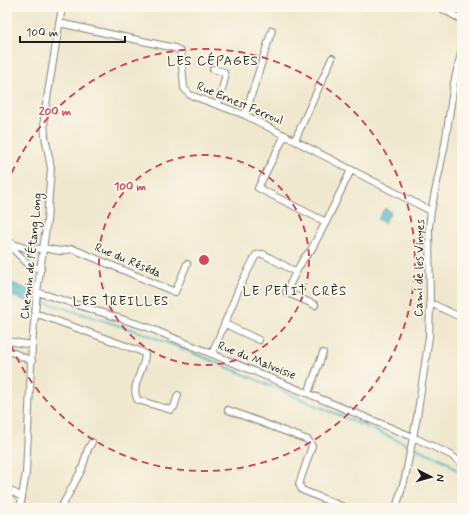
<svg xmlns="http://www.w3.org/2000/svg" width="469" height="515" viewBox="0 0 469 515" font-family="Mynerve,sans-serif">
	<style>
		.water { fill: #4ab7c3; stroke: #336a70 }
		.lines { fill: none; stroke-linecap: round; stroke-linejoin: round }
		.stream { stroke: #4ab7c3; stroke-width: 2 }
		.street-casing { stroke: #868275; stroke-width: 8 }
		.street { stroke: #fff; stroke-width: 6 }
		.ring { fill: none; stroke: #d1495b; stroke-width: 2; stroke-dasharray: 7 5 }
		.labels { text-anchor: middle; stroke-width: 3.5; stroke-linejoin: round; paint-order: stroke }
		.street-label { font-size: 12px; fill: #1c1c1c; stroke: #fbf7ec }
		.neighbourhood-label { font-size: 13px; letter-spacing: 1px; fill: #1c1c1c; stroke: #fbf7ec }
		.centre { fill: #d1495b; stroke: #fbf7ec; stroke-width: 2 }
		.ring-label { font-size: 12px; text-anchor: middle; font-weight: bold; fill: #d1495b; stroke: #fbf7ec; stroke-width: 3.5; stroke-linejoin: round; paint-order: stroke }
	</style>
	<rect width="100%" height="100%" fill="#fbf7ec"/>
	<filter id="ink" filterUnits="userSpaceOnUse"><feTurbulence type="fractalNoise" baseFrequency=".025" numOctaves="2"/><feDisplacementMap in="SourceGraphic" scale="8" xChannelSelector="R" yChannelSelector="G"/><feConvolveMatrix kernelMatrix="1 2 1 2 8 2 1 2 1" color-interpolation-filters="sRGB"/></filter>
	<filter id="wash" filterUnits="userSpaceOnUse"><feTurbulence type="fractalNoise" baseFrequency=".012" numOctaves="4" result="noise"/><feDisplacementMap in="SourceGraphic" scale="16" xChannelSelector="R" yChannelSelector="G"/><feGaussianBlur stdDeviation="0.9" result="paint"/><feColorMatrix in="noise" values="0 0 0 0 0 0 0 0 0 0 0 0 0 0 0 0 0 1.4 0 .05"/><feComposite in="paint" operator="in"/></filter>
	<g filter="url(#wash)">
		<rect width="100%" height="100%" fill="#f0e8ce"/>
		<path class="water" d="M385 208 391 212 384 223 378 219Z
			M7 281 32 291 31 303 7 294Z"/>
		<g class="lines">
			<path class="stream" d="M41 301 143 333 208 359 446 461 462 475"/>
		</g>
	</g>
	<g filter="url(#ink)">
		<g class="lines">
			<defs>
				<path id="street" d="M439 7 462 20
					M59 23 175 48 181 52 184 88 190 95 245 115 431 211
					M213 69 224 72 225 78 218 105
					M245 115 272 30
					M285 135 258 188 326 222 351 170
					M295 140 332 58
					M7 240 15 251 30 266 41 269
					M11 243 30 250 43 248 60 251 73 249 175 292 187 264
					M37 292 147 327 413 437 451 455 462 464
					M315 305 286 292 296 272 304 258 311 250 326 222
					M430 305H435L462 318
					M35 313 140 351 145 354C145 369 129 387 138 400L171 410 174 407 178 395
					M225 324 259 340
					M7 341 32 345
					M7 350 32 361
					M212 354 240 286 256 255 263 254 296 272
					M308 393 323 353
					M228 410 308 440 312 446 299 484 302 490 346 508
					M7 489 22 497
					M20 508 26 473 32 345 37 292 47 221 51 168 45 136 44 117 62 7
					M61 508 82 469 88 449 92 442
					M396 508 405 478 417 417 429 337 430 305 429 228 431 211 445 144 454 83 462 49"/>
			</defs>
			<use href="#street" class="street-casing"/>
			<use href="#street" class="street"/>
		</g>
	</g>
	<g class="ring">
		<circle cx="204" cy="260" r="105"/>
		<path d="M7 184A211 211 0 1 1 7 336"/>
	</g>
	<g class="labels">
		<g class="street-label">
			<text transform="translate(240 103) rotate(23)" y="4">Rue Ernest Ferroul</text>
			<text transform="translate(31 256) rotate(-84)" y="4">Chemin de l'Étang Long</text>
			<text transform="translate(128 260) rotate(23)" y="4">Rue du Réséda</text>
			<text transform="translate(419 268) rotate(-89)" y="4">Camí de les Vinyes</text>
			<text transform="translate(257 360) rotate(22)" y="4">Rue du Malvoisie</text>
		</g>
		<g class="neighbourhood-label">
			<text x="213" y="65">LES CÉPAGES</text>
			<text x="295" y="295">LE PETIT CRÈS</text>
			<text x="121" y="305">LES TREILLES</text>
		</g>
	</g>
	<circle cx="204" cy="260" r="6" class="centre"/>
	<g class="ring-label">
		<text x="55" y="115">200 m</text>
		<text x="130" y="190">100 m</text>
	</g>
	<rect width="469" height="515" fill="none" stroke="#fbf7ec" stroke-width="24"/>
	<g transform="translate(431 477) rotate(96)" stroke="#fbf7ec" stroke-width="3" paint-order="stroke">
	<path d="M0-3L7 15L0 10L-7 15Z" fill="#1c1c1c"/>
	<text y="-6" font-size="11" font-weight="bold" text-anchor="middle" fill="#1c1c1c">N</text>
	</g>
	<path d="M20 36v6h105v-6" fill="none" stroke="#1c1c1c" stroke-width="2"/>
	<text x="26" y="36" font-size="12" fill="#1c1c1c" stroke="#fbf7ec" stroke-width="3" paint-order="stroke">100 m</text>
</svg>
